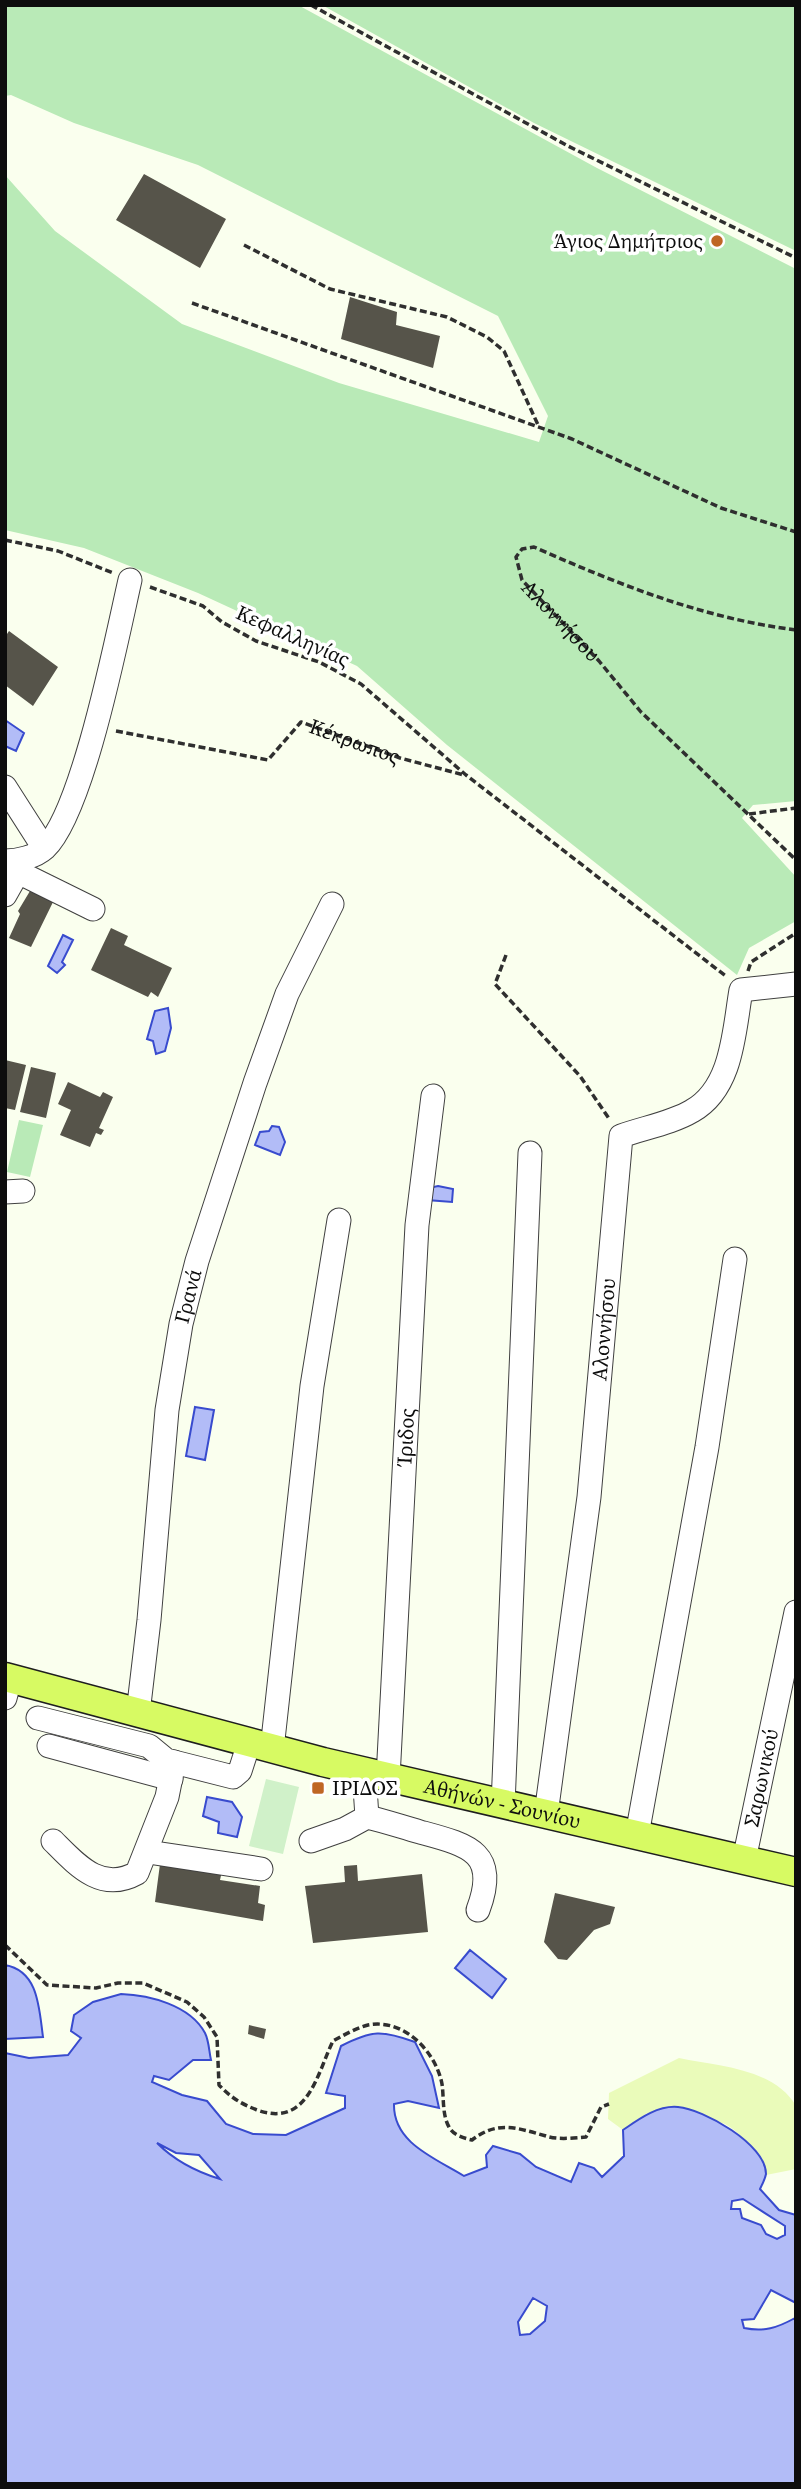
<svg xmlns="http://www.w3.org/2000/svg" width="801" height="2489" viewBox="0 0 801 2489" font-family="'Source Serif 4',serif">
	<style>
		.green { fill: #b9eab7 }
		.sand { fill: #eafbba }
		.pitch { fill: #d0f1c9 }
		.water { fill: #b2bcf7; stroke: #384bce; stroke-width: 2; fill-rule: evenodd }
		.building { fill: #56544a }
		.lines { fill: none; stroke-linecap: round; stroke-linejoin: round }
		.minor-casing { stroke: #404040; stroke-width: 25 }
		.major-casing { stroke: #1e1e1e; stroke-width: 31 }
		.path { stroke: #2f2f2f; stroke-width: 3.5; stroke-dasharray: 7 3.5; stroke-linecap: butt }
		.minor { stroke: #fff; stroke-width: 23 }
		.major { stroke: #d7fa63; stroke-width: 28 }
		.poi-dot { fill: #bf6624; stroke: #fff; stroke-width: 2.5 }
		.labels { text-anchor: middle; stroke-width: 7; stroke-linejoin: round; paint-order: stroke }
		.poi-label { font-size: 21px; fill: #0d0d0d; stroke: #fff; text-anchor: end }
		.street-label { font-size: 21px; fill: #0d0d0d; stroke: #fff }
	</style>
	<rect width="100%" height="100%" fill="#faffee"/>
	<path class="green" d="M5 5H298L597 168 796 269V801L753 805 742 818 796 877V921L749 948 737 975 447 745 357 666 198 593 84 548 5 530V175L55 231 182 324 339 383 539 442 548 416 498 316 198 165 74 123 11 95 5 96Z
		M322 5H796V251L534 123Z
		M19 1120 43 1125 30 1177 7 1172Z"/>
	<path class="sand" d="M679 2058C717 2066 774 2068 796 2106V2169L766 2175C762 2157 742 2133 725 2124 711 2118 665 2116 647 2113L623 2130 608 2119 609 2093Z"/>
	<path class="pitch" d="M266 1779 299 1787 283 1854 249 1846Z"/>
	<path class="water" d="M5 720 24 733 16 751 5 746Z
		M63 935 73 940 62 962 65 965 57 973 48 966Z
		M168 1008 171 1028 165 1051 156 1054 153 1041 147 1039 155 1011Z
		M272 1126 279 1127 285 1142 280 1155 255 1145 260 1132 269 1131Z
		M438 1186 453 1189 452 1202 427 1200 429 1188Z
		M195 1407 214 1410 205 1460 186 1456Z
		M207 1797 232 1802 242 1817 237 1837 218 1833 219 1822 203 1816Z
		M470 1950 506 1979 492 1998 455 1968Z
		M5 1965C39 1971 39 2009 43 2037L5 2039Z
		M121 1994C149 1995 190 2005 205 2033 209 2041 209 2051 211 2060H193L169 2080 154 2076 152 2082 182 2095 207 2101 226 2124 253 2134 286 2135 345 2108V2096L326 2093 341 2046C372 2030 382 2030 415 2042L432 2076 439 2108 408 2101 394 2104C393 2143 435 2158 464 2176L487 2167 486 2155 493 2146 520 2154 536 2167 571 2182 579 2163 594 2168 602 2177 624 2156 623 2130C639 2119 658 2105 678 2107 703 2109 766 2144 766 2174 765 2179 762 2185 760 2189L779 2210 796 2215V2303L771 2290 754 2319 742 2320 744 2328C764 2332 777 2328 795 2318L796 2321V2484H5V2053L29 2058 68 2055 81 2038 71 2031 74 2015 93 2002ZM157 2143 176 2153 199 2155 220 2179C197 2172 174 2160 157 2143ZM743 2199 785 2226V2235L777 2239 766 2234 761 2225 742 2218 740 2209H731L732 2201ZM533 2298 547 2306 545 2321 530 2334 520 2335 518 2322Z"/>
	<path class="building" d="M144 174 226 219 200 268 116 220Z
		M350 297 397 312 396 325 440 336 433 368 341 339Z
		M9 631 58 667 33 706 5 685V637Z
		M30 891 53 902 31 947 9 938 20 914 18 911Z
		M111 928 128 936 124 945 172 968 158 997 151 992 148 997 91 970Z
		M5 1060 26 1065 15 1110 5 1108Z
		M31 1067 56 1073 46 1118 20 1112Z
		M68 1082 100 1097 103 1092 113 1097 99 1128 104 1130 101 1135 96 1133 90 1147 60 1135 71 1110 58 1104Z
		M160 1864 222 1871 220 1880 260 1886 258 1903 265 1905 263 1921 155 1902Z
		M357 1865 358 1881 422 1874 428 1932 313 1943 305 1886 345 1882 344 1866Z
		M555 1893 615 1907 610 1924 594 1930 567 1960 558 1959 544 1942Z
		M249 2025 266 2029 264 2039 248 2034Z"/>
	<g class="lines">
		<defs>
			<g id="minor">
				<path d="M5 787 44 848"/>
				<path d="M5 861C18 861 35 857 45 848 83 812 117 637 130 580"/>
				<path d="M5 863 18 872 93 909"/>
				<path d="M5 895 18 872"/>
				<path d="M5 1192 23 1191"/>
				<path d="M5 1698 10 1679"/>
				<path id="s3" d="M138 1713 149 1620 167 1410 181 1324 197 1261 255 1083 287 994 332 904"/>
				<path d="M38 1718 149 1746 166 1760 233 1777 240 1771 249 1743"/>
				<path d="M49 1746 171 1779"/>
				<path d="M272 1749 312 1386 339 1220"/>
				<path d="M364 1772 367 1817"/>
				<path id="s4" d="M388 1778 417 1225 433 1096"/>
				<path d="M503 1805 530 1153"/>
				<path id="s5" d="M546 1814 589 1497 621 1136C643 1128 672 1123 692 1111 733 1088 734 1030 741 990L796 984"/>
				<path d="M637 1835 707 1447 735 1259"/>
				<path d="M53 1841C77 1865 101 1893 137 1873L167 1797 174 1762"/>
				<path d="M311 1841 345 1829 367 1817C385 1821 402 1827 420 1832 468 1845 500 1852 478 1910"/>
				<path d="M148 1852 261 1869"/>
				<path id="s6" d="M744 1860 796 1612"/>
			</g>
			<g id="major">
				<path id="s7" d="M5 1677 323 1762 796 1872"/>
			</g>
		</defs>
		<use href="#minor" class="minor-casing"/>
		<use href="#major" class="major-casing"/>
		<g class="path">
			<path d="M311 5 568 146 796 258"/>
			<path d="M244 245 330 289 447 317 487 337 504 351 539 427"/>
			<path d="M192 303 572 439 721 508 796 532"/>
			<path d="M5 540 58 551 113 573"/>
			<path d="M150 587 203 606 222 622 256 641 319 662 361 684 466 775 727 977"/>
			<path id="s1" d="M796 630C702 618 620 585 534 547L522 549 516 557 522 580 599 661 641 712 796 860"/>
			<path id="s2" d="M116 731 268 760 301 722 400 758 464 775"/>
			<path d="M749 814 796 808"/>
			<path d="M506 955 495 984 580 1076 610 1120"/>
			<path d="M748 971 751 962 796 933"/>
			<path d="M5 1945 47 1985 96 1988 118 1983H143L187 2002 204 2017 217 2037 219 2085C231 2098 243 2105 260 2111 308 2126 317 2074 333 2041 344 2035 356 2028 368 2025 404 2018 436 2052 442 2084 444 2097 442 2115 449 2127 453 2135 463 2138 472 2140 498 2120 517 2128 546 2136 558 2140 573 2138 586 2137L601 2107 609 2104"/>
		</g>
		<use href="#minor" class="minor"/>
		<use href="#major" class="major"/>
	</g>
	<g class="poi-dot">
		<circle cx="717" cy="241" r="7"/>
		<rect x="311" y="1781" width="14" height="14" rx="3.5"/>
	</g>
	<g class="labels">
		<g class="poi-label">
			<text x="703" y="248">Άγιος Δημήτριος</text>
			<text x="332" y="1795" text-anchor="start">ΙΡΙΔΟΣ</text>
		</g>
		<g class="street-label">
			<text dy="7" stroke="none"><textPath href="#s1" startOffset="378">Αλοννήσου</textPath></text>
			<text transform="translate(293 636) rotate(24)" y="7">Κεφαλληνίας</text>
			<text dy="7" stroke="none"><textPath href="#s2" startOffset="262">Κέκρωπος</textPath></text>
			<text dy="7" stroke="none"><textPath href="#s3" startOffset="420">Γρανά</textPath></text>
			<text dy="7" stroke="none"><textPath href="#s5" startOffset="488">Αλοννήσου</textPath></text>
			<text dy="7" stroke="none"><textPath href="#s4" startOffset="341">Ίριδος</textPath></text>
			<text dy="7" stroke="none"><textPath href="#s6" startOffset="84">Σαρωνικού</textPath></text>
			<text dy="7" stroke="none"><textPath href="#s7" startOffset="513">Αθήνών - Σουνίου</textPath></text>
		</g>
	</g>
	<rect width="801" height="2489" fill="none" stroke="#0d0d0d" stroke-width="14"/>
</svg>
